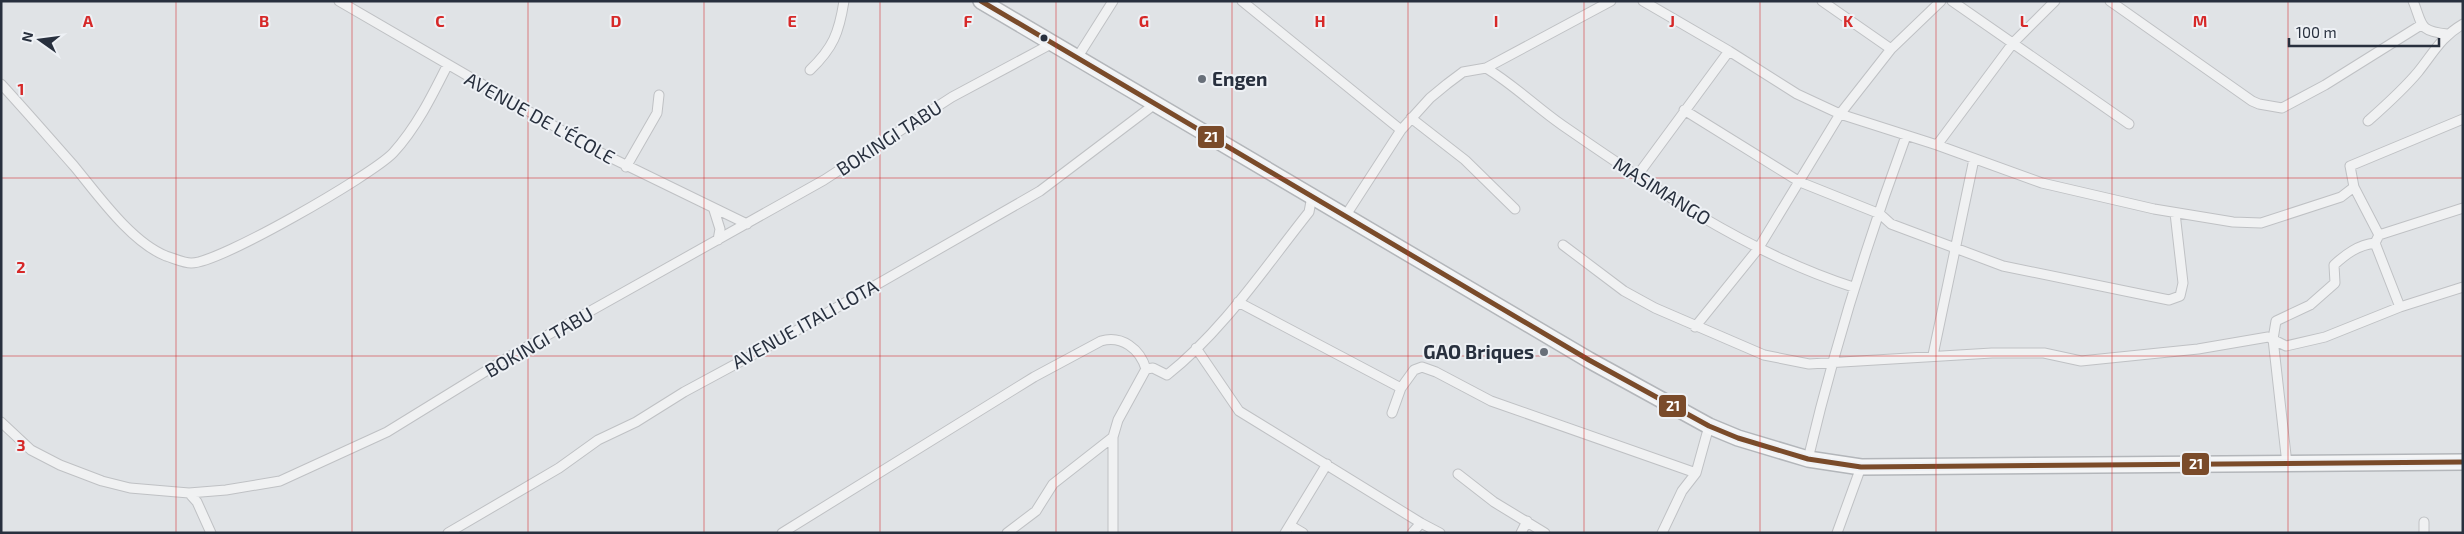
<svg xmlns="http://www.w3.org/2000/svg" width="2464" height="534" viewBox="0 0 2464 534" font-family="'Exo 2',sans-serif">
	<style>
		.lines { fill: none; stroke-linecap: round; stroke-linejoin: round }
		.minor-casing { stroke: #bfc1c4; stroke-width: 11 }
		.trunk-casing { stroke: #b3b6ba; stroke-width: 18 }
		.minor { stroke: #f0f1f2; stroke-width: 9 }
		.trunk { stroke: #f4f5f6; stroke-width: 15 }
		.bus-1-casing { stroke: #eef1f5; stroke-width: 9 }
		.bus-1 { stroke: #7a4b2a; stroke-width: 5 }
		.grid { fill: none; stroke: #d62828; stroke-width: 1; stroke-opacity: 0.55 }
		.bus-dot { fill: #28303e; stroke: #eef1f5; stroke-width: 2 }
		.poi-dot { fill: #686f79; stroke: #eef1f5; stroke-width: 2 }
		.labels { text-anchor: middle; stroke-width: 4; stroke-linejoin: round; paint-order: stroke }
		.poi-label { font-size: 19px; font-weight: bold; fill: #28303e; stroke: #eef1f5; text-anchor: start }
		.street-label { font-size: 19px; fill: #28303e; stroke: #eef1f5 }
		.grid-label { font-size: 16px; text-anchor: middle; font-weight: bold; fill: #d62828; stroke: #eef1f5; stroke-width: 4; stroke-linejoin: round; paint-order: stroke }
		.line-badge { stroke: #eef1f5; stroke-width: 2 }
		.badge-label { font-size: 14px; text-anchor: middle; font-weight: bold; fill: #fff }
	</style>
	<rect width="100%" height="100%" fill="#e0e3e6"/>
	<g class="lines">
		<defs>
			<path id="minor" d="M339 1 597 151 747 224
				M1242 1 1401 130
				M1643 1 1729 51 1797 94 1840 114 1937 145 2042 183 2154 209 2233 222 2261 223 2341 197 2354 187 2350 166 2463 119
				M1822 1 1891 49
				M1952 1 2129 124
				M2110 1 2252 101 2259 104 2282 108 2325 85 2421 25
				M2413 1C2423 25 2418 31 2447 34
				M1077 58 1113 1
				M1486 68C1513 84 1536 107 1562 125 1653 188 1747 253 1853 287
				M810 70C833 48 839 33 844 1
				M1 84C26 111 50 139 74 166 98 195 131 242 166 256 173 258 184 263 191 263 218 264 372 175 393 153 416 128 432 96 447 66
				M1684 110 1800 182 1880 214 1891 224 2003 266 2169 300 2180 296 2183 283 2175 213
				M1411 118 1465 160 1515 209
				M2368 121C2386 105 2403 90 2418 72 2434 52 2441 37 2463 24
				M1937 145 2013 43 2055 1
				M626 167 657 113 659 95
				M1637 176 1729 51
				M2354 187 2379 235
				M714 210 720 229 718 240
				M1346 215 1401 130 1430 98 1447 84 1463 72 1486 68 1611 1
				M2375 243 2400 307
				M1563 245 1624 291 1655 308 1764 355 1809 364 1992 353H2044L2081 361 2198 349 2268 337 2286 346 2325 337 2400 307 2463 287
				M1238 302 1401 388
				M1695 327 1758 249 1840 114 1891 49 1941 1
				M1196 348 1239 411 1421 523
				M1933 355 1974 159
				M1392 413 1401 388 1414 370 1422 367 1436 372 1491 401 1696 473
				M1 422 31 450 60 465 102 481 130 488 189 493 226 490 280 481 387 432 512 355 824 180 952 97 1051 44
				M1808 459C1834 349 1867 242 1906 136
				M2287 464 2273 339 2276 321 2310 305 2335 283 2334 265C2346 254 2358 245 2375 243L2379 235 2463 208
				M1458 474 1494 502 1545 533
				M189 493 197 502 211 533
				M2424 522V533
				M1291 526 1303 533
				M448 533 559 468 598 440 636 422 684 392 773 344 1040 191 1155 104
				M782 533 1034 377 1101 341C1122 335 1140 349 1146 369L1153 368 1167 375C1223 331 1265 267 1309 212L1312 196
				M1007 533 1036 511 1053 484 1113 437
				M1113 533V437L1118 420 1146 369
				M1285 533 1327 464
				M1412 533 1421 523 1440 533
				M1521 533 1527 521
				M1662 533 1682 491 1696 473 1709 426
				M1837 533 1861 467"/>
			<path id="trunk" d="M981 1 1589 360 1709 426 1738 438 1808 459 1861 467 2463 462"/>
		</defs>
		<use href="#minor" class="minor-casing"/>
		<use href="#trunk" class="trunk-casing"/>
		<use href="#minor" class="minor"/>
		<use href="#trunk" class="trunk"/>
		<defs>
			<path id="bus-1" d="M981 1 1589 360 1709 426 1738 438 1808 459 1861 467 2463 462"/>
		</defs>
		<use href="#bus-1" class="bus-1-casing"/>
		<use href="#bus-1" class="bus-1"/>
	</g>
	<path class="grid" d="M176 1V533M352 1V533M528 1V533M704 1V533M880 1V533M1056 1V533M1232 1V533M1408 1V533M1584 1V533M1760 1V533M1936 1V533M2112 1V533M2288 1V533M1 178H2463M1 356H2463"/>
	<circle class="bus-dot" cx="1044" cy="38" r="4.5"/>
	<g class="poi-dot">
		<circle cx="1202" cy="79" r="5"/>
		<circle cx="1544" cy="352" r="5"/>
	</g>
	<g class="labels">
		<g class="poi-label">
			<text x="1212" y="86">Engen</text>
			<text x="1534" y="359" text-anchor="end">GAO Briques</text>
		</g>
		<g class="street-label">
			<text transform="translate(540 118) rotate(29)" y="7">AVENUE DE L'ÉCOLE</text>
			<text transform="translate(889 138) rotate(-33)" y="7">BOKINGI TABU</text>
			<text transform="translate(1662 191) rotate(32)" y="7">MASIMANGO</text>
			<text transform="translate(805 324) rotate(-29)" y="7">AVENUE ITALI LOTA</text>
			<text transform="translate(539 342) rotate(-30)" y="7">BOKINGI TABU</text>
		</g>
	</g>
	<g class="grid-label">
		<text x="88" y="27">A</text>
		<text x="264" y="27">B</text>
		<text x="440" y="27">C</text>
		<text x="616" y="27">D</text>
		<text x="792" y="27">E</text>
		<text x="968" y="27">F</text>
		<text x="1144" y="27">G</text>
		<text x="1320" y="27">H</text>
		<text x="1496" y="27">I</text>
		<text x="1672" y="27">J</text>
		<text x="1848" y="27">K</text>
		<text x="2024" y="27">L</text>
		<text x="2200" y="27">M</text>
		<text x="21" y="95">1</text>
		<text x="21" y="273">2</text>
		<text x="21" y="451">3</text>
	</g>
	<g class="line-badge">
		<rect x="1197" y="125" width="28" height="24" rx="5" fill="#7a4b2a"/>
		<rect x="1658" y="394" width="29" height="24" rx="5" fill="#7a4b2a"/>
		<rect x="2181" y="452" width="29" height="24" rx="5" fill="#7a4b2a"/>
	</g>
	<g class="badge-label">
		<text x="1211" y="142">21</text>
		<text x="1673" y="411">21</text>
		<text x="2196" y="469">21</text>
	</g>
	<rect width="2464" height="534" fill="none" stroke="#28303e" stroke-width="5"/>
	<g transform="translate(40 40) rotate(284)" stroke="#eef1f5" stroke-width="4" paint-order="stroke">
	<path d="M0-4L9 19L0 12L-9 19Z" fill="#28303e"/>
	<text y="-8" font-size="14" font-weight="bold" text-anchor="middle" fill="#28303e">N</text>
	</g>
	<path d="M2289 38v8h150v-8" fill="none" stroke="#28303e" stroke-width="2.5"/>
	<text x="2296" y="38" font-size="15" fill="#28303e" stroke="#eef1f5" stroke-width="4" paint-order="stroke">100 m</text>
</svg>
